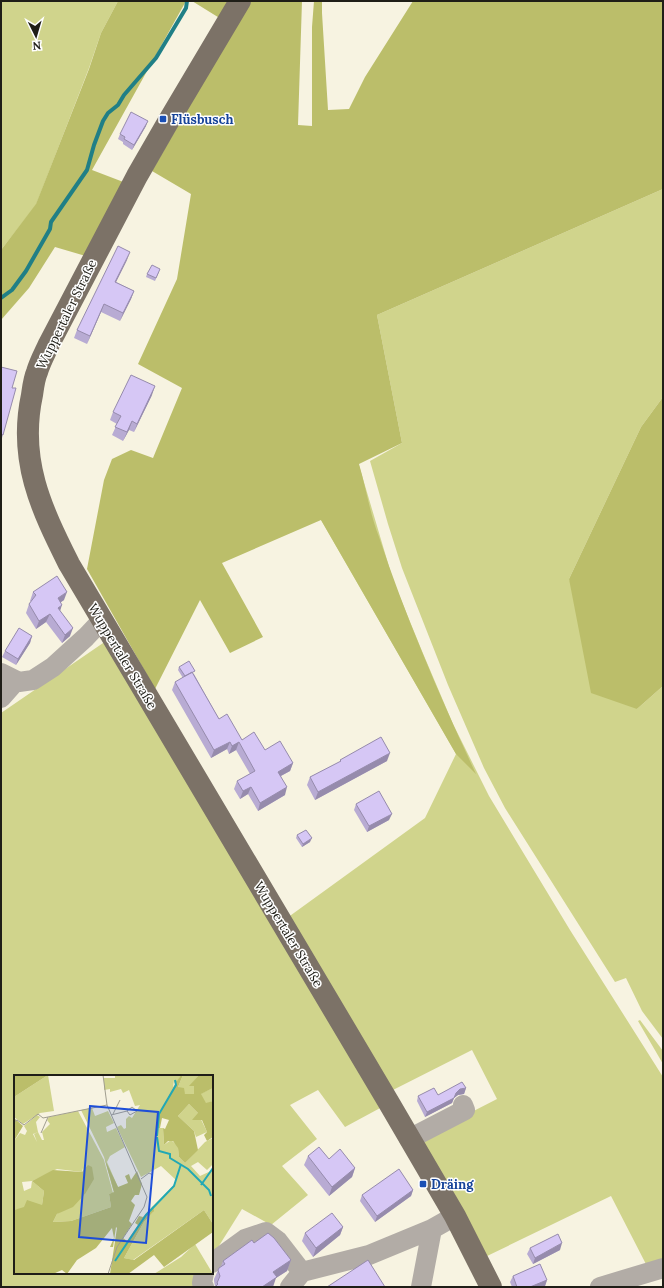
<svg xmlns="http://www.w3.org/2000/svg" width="664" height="1288" viewBox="0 0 664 1288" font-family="Lora,serif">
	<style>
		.green { fill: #d0d48c }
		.forest { fill: #bbbe6a }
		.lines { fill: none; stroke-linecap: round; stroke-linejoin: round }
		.stream { stroke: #207f86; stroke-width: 4 }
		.minor { stroke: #b2aca6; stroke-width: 20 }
		.major { stroke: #7c7267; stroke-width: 22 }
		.wall { fill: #b8abd3 }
		.shaded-wall { fill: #968bac }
		.building { fill: #d6c7f5; stroke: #968bac }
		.transit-dot { fill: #1a4fb4; stroke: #fff; stroke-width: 1.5 }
		.labels { text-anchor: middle; stroke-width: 3; stroke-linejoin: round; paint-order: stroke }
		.transit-label { font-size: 13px; font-weight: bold; fill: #164399; stroke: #fff; text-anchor: start }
		.street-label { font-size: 13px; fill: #1f1e17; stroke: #fff }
		.inset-river { fill: none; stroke: #21a8b5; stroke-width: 2 }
		.inset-road { fill: none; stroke: #a19e90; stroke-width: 1 }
		.view { fill: #1d4ed8; fill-opacity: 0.15; stroke: #1d4ed8; stroke-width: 2 }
		.inset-edge { fill: none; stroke: #1f1e17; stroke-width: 2 }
	</style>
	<rect width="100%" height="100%" fill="#f7f3e1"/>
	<path class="green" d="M1 1H118L101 33 89 68 36 205 1 250Z
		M663 189V397L641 427 569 579 637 709 663 686V1039L642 1011 626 978 615 982 505 808 484 768 448 685 402 568 388 524 370 461 402 443 377 315Z
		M358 462 393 580 422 651 453 724 489 796 570 930 663 1077V1265L649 1270 611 1196 485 1257 417 1140 497 1099 472 1050 389 1092 287 918 425 818 456 754 321 520Z
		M106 641 382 1107 345 1127 318 1090 290 1105 317 1139 282 1166 308 1195 271 1225 242 1209 212 1257V1076H15V1273H202L195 1287H1V713Z
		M640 1020 663 1051V1064L638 1021Z"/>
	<path class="forest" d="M118 1H186L92 170 126 183 89 257 55 247 29 288 1 320V250L36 204 89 69 101 33Z
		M192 1H302L298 125 312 126V27L314 1H322V13L328 110 349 109 365 77 413 1H663V189L377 315 402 443 359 464C366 488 370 514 379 537 406 618 440 697 476 774L456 754 321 520 222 563 263 637 230 653 200 600 155 689 87 569 104 480 112 459 131 450 153 458 182 388 138 364 177 279 191 194 152 171 234 27Z
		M663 397V686L637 709 591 693 569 579 641 427Z"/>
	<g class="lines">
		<path class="stream" d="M1 298 12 290 26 271 50 229 51 222 87 170 94 145 103 121 108 113 118 105 124 95 156 58 186 8 187 1"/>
		<path class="minor" d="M1 673 19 682 33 680 53 667 86 637 102 620
			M1 698 16 681
			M409 1139 465 1110 463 1105
			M212 1263 245 1239 266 1232 278 1241 302 1272
			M204 1273 202 1283 204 1287
			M290 1287 302 1272 369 1255 432 1229 455 1216
			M421 1287 432 1229
			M600 1287 663 1268"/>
		<path class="major" d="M240 1 168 122 137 176 49 344C45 353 40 362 37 372 34 379 33 388 32 395 18 460 41 508 69 564L389 1103 455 1216 491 1287"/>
	</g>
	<path class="wall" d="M146 126 132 150 123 144V142L118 139 120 134Z
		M127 260 116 282 134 291 131 299 120 321 101 312 87 344 74 338 77 330Z
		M159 272 155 281 146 277 147 274Z
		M1 367 12 388 3 435 1 441Z
		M152 395 134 432 129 430 123 441 112 435 117 424 110 420 113 412Z
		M33 592 64 600 61 602 60 611 70 636 62 643 46 622 36 629 26 613 29 604 31 601H30Z
		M32 636 30 643 16 665 2 657 5 651Z
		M179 667 194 674 219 719 242 740 265 750 293 763 290 771 281 776 285 795 258 811 248 794 240 799 234 789 237 781 250 774 236 750 229 754 227 749 211 758 172 690 175 682 183 678 178 670Z
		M340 760 387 761 315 800 307 785 310 777 340 762Z
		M356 804 389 820 367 832 354 810Z
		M297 835 310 842 302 847 296 838Z
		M466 1088 464 1094 458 1095 454 1098 452 1103 425 1117 417 1101 418 1096 438 1095Z
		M308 1156 329 1159 355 1168 352 1177 329 1196 304 1165Z
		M413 1190 411 1196 375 1222 360 1201 362 1195Z
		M343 1227 340 1235 313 1257 302 1241 305 1233Z
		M254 1243 291 1260 287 1271 276 1278 215 1286 214 1281V1279L219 1268 221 1266 223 1261Z
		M530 1248 560 1250 533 1264 527 1254Z
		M513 1276 547 1280 545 1286 543 1287H512L510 1282Z"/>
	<path class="shaded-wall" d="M148 121 146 126 132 150 134 145Z
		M130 252 127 260 112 290 115 282Z
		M134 291 131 299 120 321 123 313Z
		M104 304 101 312 87 344 90 336Z
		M155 386 152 395 134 432 137 424Z
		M132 421 129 430 123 441 127 432Z
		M67 592 64 600 55 606 58 598Z
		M62 605 59 614 58 608Z
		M50 614 46 622 36 629 39 621Z
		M73 628 70 636 62 643 65 635Z
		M32 636 30 643 16 665 18 659Z
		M230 742 227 749 211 758 214 750Z
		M239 742 236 750 229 754 232 746Z
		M390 753 387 761 315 800 318 792Z
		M293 763 290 771 275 779 278 772Z
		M251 787 248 794 240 799 243 791Z
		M287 787 285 795 258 811 260 803Z
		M392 814 389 820 367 832 369 826Z
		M312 838 310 842 302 847 303 844Z
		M466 1088 464 1094 458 1095 454 1098 452 1103 425 1117 427 1112 460 1089Z
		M355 1168 352 1177 329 1196 332 1187Z
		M413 1190 411 1196 375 1222 377 1216Z
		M343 1227 340 1235 313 1257 316 1248Z
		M562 1243 560 1250 533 1264 535 1258Z
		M291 1260 287 1271 276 1278 273 1287H262L273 1272Z
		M547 1280 545 1286 543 1287H530Z"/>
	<path class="building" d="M131 112 148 121 134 145 124 139 125 137 120 134Z
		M118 246 130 252 115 282 134 291 123 313 104 304 90 336 77 330Z
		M152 265 160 269 156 278 147 274Z
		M1 367 17 371 12 388H16L3 435 1 434Z
		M131 375 155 386 137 424 132 421 127 432 115 427 121 416 113 412Z
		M57 576 67 592 58 598 62 605 58 608 73 628 65 635 50 614 39 621 29 604 36 595 33 592Z
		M19 628 32 636 18 659 5 651Z
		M189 661 195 671 185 676 179 667Z
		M192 672 219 719 227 714 242 740 254 732 265 750 280 741 293 763 278 772 287 787 260 803 251 787 243 791 237 781 255 771 239 742 232 746 230 742 214 750 175 682Z
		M381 737 390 753 318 792 310 777 341 761 340 760Z
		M379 791 392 814 369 826 356 804Z
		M306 830 312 838 303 844 297 835Z
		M462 1082 466 1088 460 1089 456 1093 454 1098 427 1112 418 1096 434 1088 438 1095Z
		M319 1147 329 1159 340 1149 355 1168 332 1187 308 1156Z
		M399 1169 413 1190 377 1216 362 1195Z
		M332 1213 343 1227 316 1248 305 1233Z
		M268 1233 274 1238 291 1260 273 1272 277 1277 262 1287H215L218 1284 217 1283 220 1276 218 1270 219 1268 225 1264 223 1261 252 1240 254 1243Z
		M558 1234 562 1243 535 1258 530 1248Z
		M368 1260 385 1287H327Z
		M540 1264 547 1280 530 1287H517L513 1276Z"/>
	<g class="transit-dot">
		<rect x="159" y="115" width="8" height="8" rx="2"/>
		<rect x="419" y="1180" width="8" height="8" rx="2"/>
	</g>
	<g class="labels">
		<g class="transit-label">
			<text x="171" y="124">Flüsbusch</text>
			<text x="431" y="1189">Dräing</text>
		</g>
		<g class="street-label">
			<text transform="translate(66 314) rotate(-64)" y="5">Wuppertaler Straße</text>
			<text transform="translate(123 656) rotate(59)" y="5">Wuppertaler Straße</text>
			<text transform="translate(289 934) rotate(59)" y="5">Wuppertaler Straße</text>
		</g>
	</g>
	<g transform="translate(14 1075)">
		<rect width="199" height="199" fill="#f7f3e1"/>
		<path d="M34 0 40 36 26 38 9 49 0 42V22ZM101 0H167L163 7 160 5 159 13 145 38 143 53H149L150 70 157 65 164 71 165 82 171 88 191 67 199 63V89L193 95 184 87 177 91 186 101 199 95V149L190 135 119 185 110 183 130 147 139 137V131L159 111 162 105 147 91 127 102 103 52 107 50 110 54 112 53V44L115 41 118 43 126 30 121 31 115 15 109 18 107 14 96 17V14L90 15V3H101ZM169 0H185L176 11H180V19H171L164 12ZM199 13V26L192 29 186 19ZM175 29 184 38 193 57 182 62 180 56 164 41ZM78 33 81 41 94 36 100 48 92 52 93 57 102 53 111 72 96 81 93 87 104 112 100 118 90 82 67 35ZM64 36 90 85 99 118 95 119 97 132 57 146 39 147 43 139 71 119 69 93 68 97 43 94 18 106 8 107 10 116 17 113 18 106 30 116 28 130 0 135V66L6 58 11 60 13 56 10 51 23 40 26 42 22 47 24 57 19 59 23 67 20 59 24 57 28 65H30L28 57 36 49 33 45 35 42ZM181 169 199 199H140L167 182Z" fill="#d0d48c"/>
		<path d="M0 0H34L0 22ZM167 0H169L164 12 170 13 171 19H180V11H175L185 0H199V13L187 19 192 28 199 26V62L193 66 190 60 193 57 188 45H178L184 38 175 29 164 41 180 56 184 75 171 88 165 82 164 73 159 66H154L150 70 149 53 151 54 155 45 148 43 146 53H143L145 38 161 9 160 5 163 6ZM0 43 9 51 0 66ZM91 85 104 112 114 108 111 101 115 99 117 105 123 96 128 109 125 120H121L117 126 121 130 115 146 118 149 109 163 113 166 124 150 121 148 125 141 129 142 139 131 140 136 130 147 110 183 120 185 190 135 199 149V157L150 192 140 180 114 199H96L103 153 102 152 99 172H96L100 163 98 153 82 173 63 185 53 199 48 195 39 199H0V135L10 132 13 125 28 130 30 116 18 106 39 95 68 97 74 90 78 92 80 104 71 119 59 132 43 139 39 147 57 146 97 132 95 119 100 117Z" fill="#bbbe6a"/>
		<path class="inset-river" d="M143 61 145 39 162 10 161 5M143 62 145 76 156 79V83L174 94 195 115 197 121M187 110 199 93M101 186 132 140 160 111 167 89"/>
		<path class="inset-road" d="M89 0 93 30 133 122 130 132 103 172 94 199M99 39 106 25M97 40 113 36 116 40 123 36 118 32 113 36M0 47 3 45 10 50 24 39 29 43 93 30M27 58 34 42M127 104 135 98 139 100"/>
		<path class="view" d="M76 31 144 37 132 168 65 162Z"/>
		<rect width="199" height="199" class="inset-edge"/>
	</g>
	<rect width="664" height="1288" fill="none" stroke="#1f1e17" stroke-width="4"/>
	<g transform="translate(36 36) rotate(175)" stroke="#ffffff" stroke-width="3" paint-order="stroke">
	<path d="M0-3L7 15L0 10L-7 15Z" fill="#1f1e17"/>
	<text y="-6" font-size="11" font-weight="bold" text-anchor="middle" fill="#1f1e17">N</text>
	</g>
</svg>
